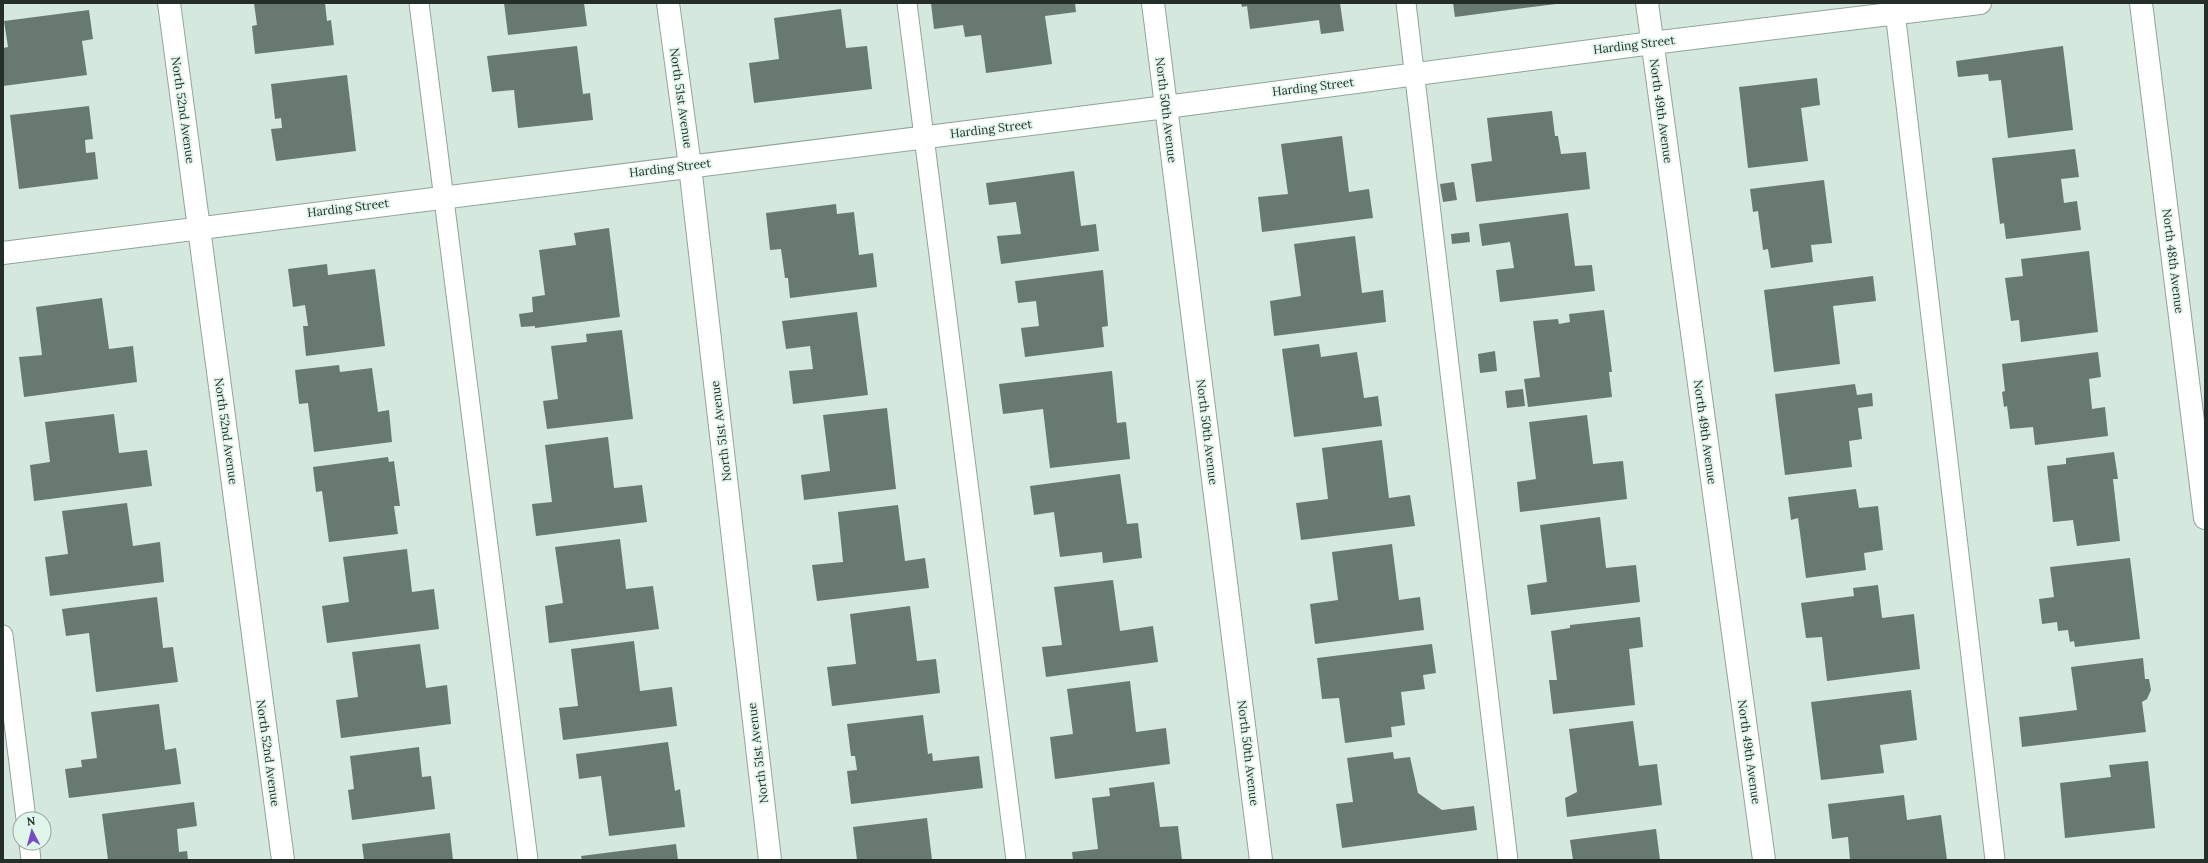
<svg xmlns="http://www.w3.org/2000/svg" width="2208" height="863" viewBox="0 0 2208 863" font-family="Lora,serif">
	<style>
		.building { fill: #677970 }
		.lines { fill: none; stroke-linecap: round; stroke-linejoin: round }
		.service-casing { stroke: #91a49a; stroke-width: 21 }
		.minor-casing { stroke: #91a49a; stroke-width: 24 }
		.service { stroke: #fff; stroke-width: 19 }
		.minor { stroke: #fff; stroke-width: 22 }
		.labels { text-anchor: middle; stroke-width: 3.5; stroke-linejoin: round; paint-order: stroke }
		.street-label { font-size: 12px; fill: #262e2a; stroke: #e1f6eb }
	</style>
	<rect width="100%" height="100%" fill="#d4e8de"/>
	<path class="building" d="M254 3H325L327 21 331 20 334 45 255 54 252 26 257 25Z
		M504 3H584L587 26 508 35Z
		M931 3H1075L1076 12 1045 16 1052 64 986 73 981 35 965 37 963 25 934 29Z
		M1241 3H1340L1344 31 1321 34 1319 20 1250 29 1247 6 1242 7Z
		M1453 3H1556V4L1455 17Z
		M841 9 846 48 867 46 872 89 754 103 749 63 779 59 774 18Z
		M89 10 93 39 82 41 87 75 3 86V48L8 47 4 21Z
		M577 46 583 94 590 93 593 120 518 128 514 90 492 92 487 56Z
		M2063 46 2073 130 2008 138 2001 80 1989 81 1988 74 1958 77 1956 61Z
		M347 75 356 151 276 161 271 129 282 128 281 118 275 119 271 84Z
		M1817 78 1820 105 1801 108 1808 161 1748 168 1739 87Z
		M89 106 93 139 85 140 86 153 95 152 98 179 19 189 10 115Z
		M1552 111 1555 136H1558L1561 154 1586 152 1590 189 1476 202 1471 164 1492 161 1487 118Z
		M1342 136 1349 192 1369 189 1373 218 1262 232 1258 197 1288 194 1281 144Z
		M2075 149 2079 177 2061 179 2064 203 2077 201 2081 230 2006 239 2004 223 2000 224 1992 158Z
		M1074 171 1081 226 1096 224 1099 251 1001 264 997 236 1021 234 1016 202 989 205 986 183Z
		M1824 180 1832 243 1811 245 1813 262 1771 268 1768 249 1763 250 1758 211 1753 212 1750 189Z
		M1454 182 1457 200 1443 202 1440 184Z
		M836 204 837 214 854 212 859 255 873 253 877 287 790 298 788 278H785L781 249 770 250 766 213Z
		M1568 213 1575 266 1592 265 1595 291 1500 302 1496 270 1514 268 1510 242 1482 246 1479 224Z
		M609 228 620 317 535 328V326L521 327 519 314 533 312 532 297 545 295 539 250 576 245 574 233Z
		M1469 232 1470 242 1452 244 1451 234Z
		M1355 236 1362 293 1383 290 1386 322 1274 336 1270 301 1301 296 1294 244Z
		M2089 251 2098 332 2021 342 2019 320 2011 321 2005 278 2023 276 2021 259Z
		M327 264 328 275 375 269 385 346 306 356 303 326H308L305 305 293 307 288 269Z
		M1103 270 1108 326 1102 327 1104 347 1025 357 1021 328 1039 326 1036 301 1018 303 1015 281Z
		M1873 276 1876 301 1833 306 1840 364 1774 372 1764 290Z
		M102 298 109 349 133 346 137 382 24 397 19 357 42 355 36 307Z
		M1604 310 1612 372H1609L1612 397 1528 407 1524 379 1540 377 1533 321 1558 319 1559 324 1570 322 1569 314Z
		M857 312 868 395 793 404 789 371 813 369 810 346 786 349 782 321Z
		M622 330 633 419 547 429 543 401 558 399 551 346 587 342 586 334Z
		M1319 344 1321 357 1357 352 1364 398 1378 396 1382 426 1294 437 1282 349Z
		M1495 351 1497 371 1480 373 1478 354Z
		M2098 352 2101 377 2089 379 2092 409 2105 407 2108 436 2035 445 2033 427 2010 429 2007 406 2004 407 2002 392 2005 391 2002 364Z
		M339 365 340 372 372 368 378 412 389 410 392 442 314 452 308 403 299 404 295 370Z
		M1112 371 1117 423 1126 422 1130 459 1050 468 1043 409 1003 414 999 384Z
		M1855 384 1857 395 1872 393 1873 406 1858 408 1862 439 1849 441 1852 467 1785 475 1775 394Z
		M1523 389 1525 406 1507 408 1505 391Z
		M887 408 896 489 804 500 801 475 830 471 823 415Z
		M114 414 119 453 147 450 152 486 34 501 30 465 50 462 45 422Z
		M1587 415 1593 464 1623 461 1627 499 1520 512 1517 482 1536 479 1529 422Z
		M608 437 614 488 642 485 647 522 536 536 532 504 552 502 545 445Z
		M1382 440 1389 498 1410 495 1415 526 1301 540 1296 503 1328 499 1322 448Z
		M2114 452 2118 479H2113L2120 541 2077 546 2073 520 2053 522 2047 466 2066 464V458Z
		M388 457 389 462 394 461 400 506H394L398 534 329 542 322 491 316 492 313 467Z
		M1120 474 1127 524 1138 523 1142 558 1103 563 1102 552 1060 557 1054 512 1034 515 1030 486Z
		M1856 489 1859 508 1878 506 1883 550 1864 553 1866 570 1806 578 1798 518 1791 520 1788 497Z
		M127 503 133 546 160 542 164 582 50 596 45 557 68 554 62 511Z
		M898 505 905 561 925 558 929 588 817 601 812 565 843 562 838 512Z
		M1600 517 1606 568 1636 565 1640 602 1531 615 1527 585 1547 582 1540 525Z
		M620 539 626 589 653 586 659 629 549 643 545 606 563 603 555 547Z
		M1392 544 1399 600 1420 597 1424 630 1315 644 1310 604 1338 600 1332 552Z
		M407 549 412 592 434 589 439 629 327 643 322 606 349 602 343 557Z
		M2130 558 2140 639 2075 647 2074 641 2070 642 2068 630 2058 631 2057 622 2042 624 2039 599 2054 597 2050 567Z
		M1113 580 1120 631 1153 626 1158 662 1046 677 1042 647 1062 645 1054 587Z
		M1878 585 1882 618 1914 614 1920 669 1827 681 1822 637 1806 638 1801 603 1854 596 1853 588Z
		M157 597 163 648 173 647 178 682 96 692 89 633 66 636 62 609Z
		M910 606 917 661 936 659 940 693 832 706 827 667 856 664 850 614Z
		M1640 617 1643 647 1629 649 1635 705 1553 714 1549 680H1557L1551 631 1570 628V625Z
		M634 641 640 691 672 687 677 726 563 740 559 708 578 706 571 649Z
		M420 644 426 688 447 685 451 724 341 738 336 700 358 697 352 652Z
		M1432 644 1436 673 1423 675 1425 689 1401 692 1405 725 1391 727 1392 737 1345 743 1339 698 1322 699 1317 658Z
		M2143 658 2145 679H2149L2151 690 2147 699 2142 702 2146 732 2022 747 2019 717 2077 710 2071 667Z
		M1130 681 1136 732 1166 728 1170 764 1055 779 1050 737 1073 734 1067 689Z
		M1911 690 1917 740 1880 745 1884 773 1821 780 1811 702Z
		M159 704 165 750 176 748 181 784 69 798 65 769 82 767 81 760 97 758 91 712Z
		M923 715 928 754 932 753 933 761 979 756 983 788 851 804 847 771 857 770 855 756H851L847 724Z
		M1633 721 1639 766 1657 764 1662 805 1567 817 1565 798 1577 792 1569 729Z
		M668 742 675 791 680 789 685 827 609 836 601 776 579 779 576 754Z
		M419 747 422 777 431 776 435 809 352 820 348 790 354 789 350 756Z
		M1393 752 1394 759 1410 757 1418 793 1442 810 1474 806 1477 830 1342 848 1336 804 1353 802 1347 758Z
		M2148 761 2155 828 2065 838 2060 783 2111 777 2109 765Z
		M1154 782 1160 827 1178 826 1182 860H1073L1072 852 1098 849 1092 798 1110 796 1109 788Z
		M1904 795 1907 820 1941 815 1947 860H1850L1848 837 1832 839 1828 804Z
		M194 802 197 826 177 829 179 852 187 851 188 860H108L102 814Z
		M927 818 932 860H857L853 827Z
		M1656 829 1660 860H1573L1570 840Z
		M450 833 453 860H364L362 844Z
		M676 844 678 860H582L581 856Z"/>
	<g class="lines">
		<defs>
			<path id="service" d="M419 3 528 860
				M907 3 1016 860
				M1406 3 1508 860
				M1894 3 1995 860
				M3 635 26 819
				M29 843 31 860"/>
			<path id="minor" d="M169 3 283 860
				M668 3 690 166 770 860
				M1153 3 1261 860
				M1647 3 1764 860
				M2141 3 2205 518
				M3 253 1166 107 1652 43 1980 3"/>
		</defs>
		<use href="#service" class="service-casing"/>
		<use href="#minor" class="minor-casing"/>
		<use href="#service" class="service"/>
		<use href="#minor" class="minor"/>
	</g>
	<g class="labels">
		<g class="street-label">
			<text transform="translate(1634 45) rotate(-7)" y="4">Harding Street</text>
			<text transform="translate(1313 87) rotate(-7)" y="4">Harding Street</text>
			<text transform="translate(681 98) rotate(82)" y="4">North 51st Avenue</text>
			<text transform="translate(183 110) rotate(82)" y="4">North 52nd Avenue</text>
			<text transform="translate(1166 110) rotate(83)" y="4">North 50th Avenue</text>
			<text transform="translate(1661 111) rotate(82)" y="4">North 49th Avenue</text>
			<text transform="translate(991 129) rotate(-7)" y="4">Harding Street</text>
			<text transform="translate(670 168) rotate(-7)" y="4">Harding Street</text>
			<text transform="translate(348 208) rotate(-7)" y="4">Harding Street</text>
			<text transform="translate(2173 261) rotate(83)" y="4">North 48th Avenue</text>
			<text transform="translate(226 431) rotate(82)" y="4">North 52nd Avenue</text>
			<text transform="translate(721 431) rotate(-97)" y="4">North 51st Avenue</text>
			<text transform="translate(1207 432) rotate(83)" y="4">North 50th Avenue</text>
			<text transform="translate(1705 432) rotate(82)" y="4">North 49th Avenue</text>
			<text transform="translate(1749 752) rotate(82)" y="4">North 49th Avenue</text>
			<text transform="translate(268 753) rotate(82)" y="4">North 52nd Avenue</text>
			<text transform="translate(758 753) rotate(-97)" y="4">North 51st Avenue</text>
			<text transform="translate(1248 753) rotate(83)" y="4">North 50th Avenue</text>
		</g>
	</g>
	<rect width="2208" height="863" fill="none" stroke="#262e2a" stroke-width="8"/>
	<g transform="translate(32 831) rotate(354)"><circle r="19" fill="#e1f6eb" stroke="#96a69e"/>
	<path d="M0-3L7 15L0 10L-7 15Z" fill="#764bc3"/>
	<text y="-6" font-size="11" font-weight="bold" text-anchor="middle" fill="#262e2a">N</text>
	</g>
</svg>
